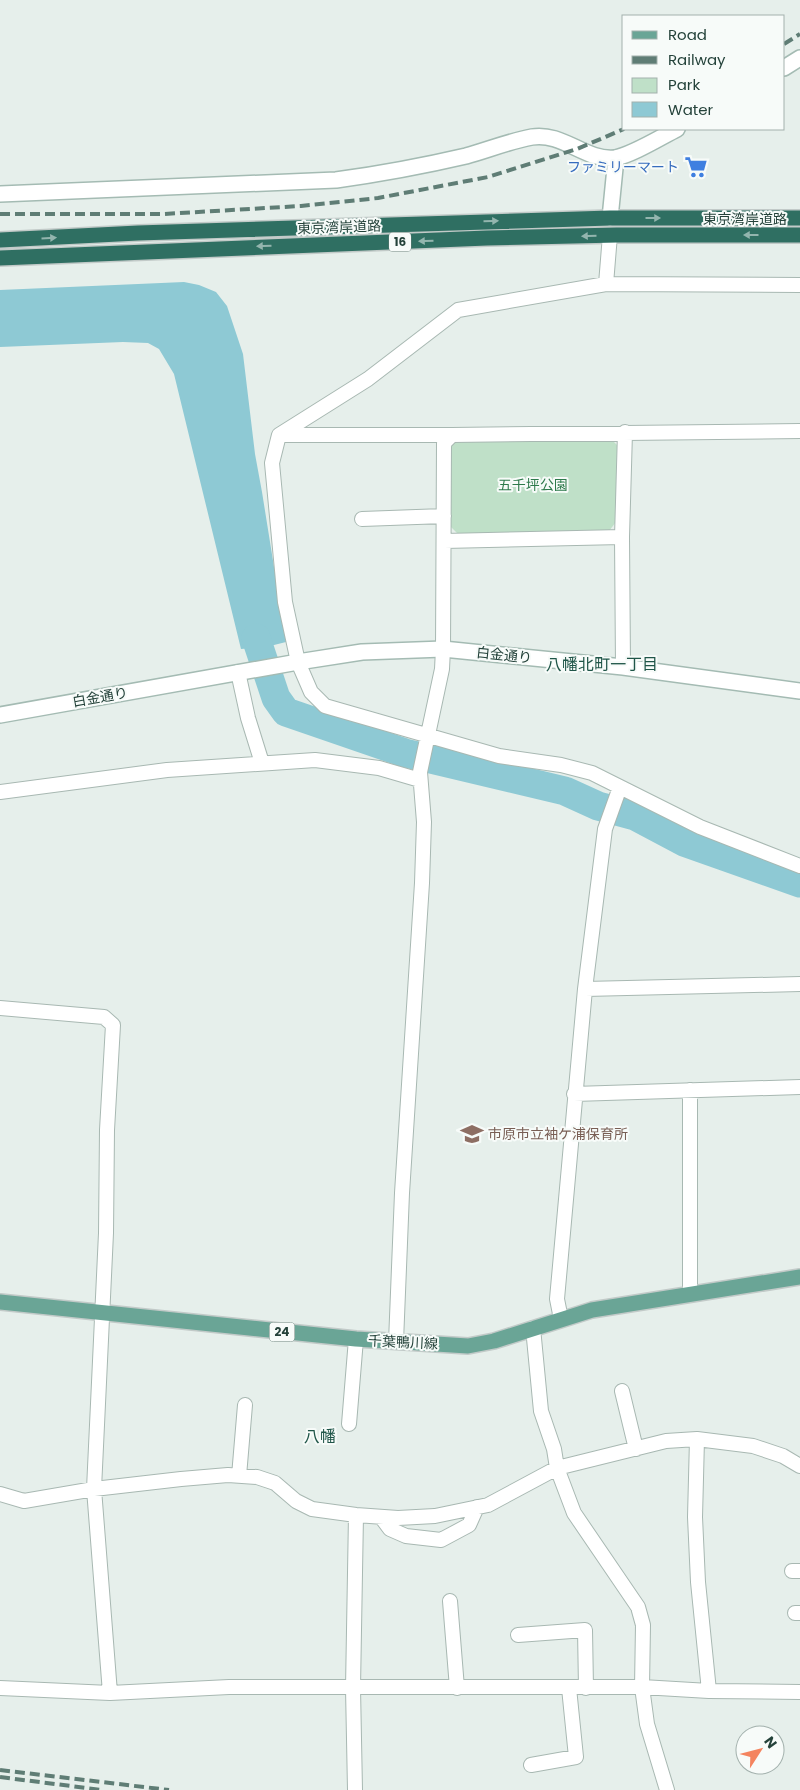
<svg xmlns="http://www.w3.org/2000/svg" width="800" height="1790" viewBox="0 0 800 1790" font-family="Poppins,'Noto Sans JP',sans-serif">
	<style>
		.green { fill: #bfe0c8 }
		.water { fill: #8ec9d4 }
		.lines { fill: none; stroke-linecap: round; stroke-linejoin: round }
		.river { stroke: #8ec9d4; stroke-width: 29 }
		.street-casing { stroke: #a8b8b2; stroke-width: 16 }
		.secondary-casing { stroke: #a4bbb3; stroke-width: 18 }
		.primary-casing { stroke: #c2cac8; stroke-width: 18 }
		.highway-casing { stroke: #c2cac8; stroke-width: 18 }
		.street { stroke: #fff; stroke-width: 14 }
		.secondary { stroke: #fff; stroke-width: 15 }
		.primary { stroke: #6aa596; stroke-width: 15 }
		.highway { stroke: #2f6f62; stroke-width: 15 }
		.rail { stroke: #5f7d75; stroke-width: 4; stroke-dasharray: 10 5; stroke-linecap: butt }
		.oneway { fill: #93b5ae }
		.labels { text-anchor: middle; stroke-width: 4; stroke-linejoin: round; paint-order: stroke }
		.shield { fill: #f7fbf9; stroke: #637a73; stroke-width: 1 }
		.shield-label { font-size: 12px; font-weight: bold; fill: #24423a }
		.shop-label { font-size: 14px; fill: #366cbe; stroke: #f7fbf9; text-anchor: end }
		.street-label { font-size: 14px; fill: #24423a; stroke: #f7fbf9 }
		.park-label { font-size: 14px; fill: #2d7a4b; stroke: #f7fbf9 }
		.education-label { font-size: 14px; fill: #785e54; stroke: #f7fbf9; text-anchor: start }
		.quarter-label { font-size: 16px; fill: #1f5548; stroke: #f7fbf9 }
	</style>
	<rect width="100%" height="100%" fill="#e6efeb"/>
	<path class="green" d="M608 436 617 445 616 522 609 531 458 534 450 526V447L458 437Z"/>
	<path class="water" d="M184 282 199 285 216 292 227 306 243 354 255 454 262 492 286 642 266 647 241 649 174 374 159 349 148 343 123 342 0 347V290Z"/>
	<g class="lines">
		<path class="river" d="M256 638 276 698 286 712 405 753 565 791 598 806 635 816 684 842 800 883"/>
		<defs>
			<path id="street" d="M606 284 610 235
				M800 285 606 284 458 310 368 379 279 435 272 463 285 602 298 662 311 692 325 706 499 756 561 765 592 773 700 827 800 866
				M280 435H452
				M362 519 444 516
				M444 541 622 537
				M623 667 622 537 625 432
				M238 672 248 718 262 763
				M0 792 167 770 315 760 379 768 420 780
				M585 989 800 984
				M0 1008 104 1017 113 1025 107 1130 106 1233 94 1489 110 1693
				M574 1094 800 1087
				M690 1294V1090
				M561 1319 557 1299 585 989 605 829 620 787
				M533 1328 541 1411 554 1449 557 1468 574 1513 638 1607 643 1625 642 1687 647 1724 667 1790
				M396 1342 402 1193 422 883 424 822 420 772 442 669 443 649 444 443 452 435 800 431
				M622 1391 636 1449
				M349 1424 356 1339
				M697 1439 695 1517 698 1582 709 1691
				M239 1476 245 1405
				M0 1494 24 1501 94 1489 181 1479 228 1475 257 1477 275 1483 296 1501 312 1509 356 1515 398 1518 435 1516 488 1505 557 1468 666 1441 697 1439 753 1446 783 1456 800 1466
				M381 1517 390 1529 406 1536 441 1540 469 1525 477 1507
				M792 1571H800
				M450 1601 457 1688
				M795 1613H800
				M518 1635 585 1630 586 1688
				M0 1688 110 1693 229 1687H642L709 1691 800 1692
				M531 1765 576 1757 569 1688
				M355 1790 353 1688 356 1515"/>
			<path id="secondary" d="M784 68 800 58
				M0 194 336 180C380 174 423 166 466 156 488 150 510 141 532 137 563 132 585 161 615 158 632 155 661 137 677 129
				M610 218 616 158
				M0 715 298 662 362 652 443 649 623 667 800 691"/>
			<path id="primary" d="M0 1302 356 1339 468 1346 494 1341 592 1310 800 1277"/>
			<path id="highway" d="M0 240 138 233 610 218H800
				M0 258 487 238 617 235H800"/>
		</defs>
		<use href="#street" class="street-casing"/>
		<use href="#secondary" class="secondary-casing"/>
		<use href="#primary" class="primary-casing"/>
		<use href="#highway" class="highway-casing"/>
		<use href="#street" class="street"/>
		<use href="#secondary" class="secondary"/>
		<use href="#primary" class="primary"/>
		<use href="#highway" class="highway"/>
		<path class="rail" d="M784 44 800 34
			M0 214H163L301 206 378 198 488 177 577 149 624 129
			M0 1770 169 1790
			M0 1777 102 1790"/>
	</g>
	<defs><path id="oneway-solid" d="M-6-.8H1V-3.2L6.5 0L1 3.2V.8H-6Z" transform="scale(1.25)"/></defs>
	<g class="oneway">
		<use href="#oneway-solid" transform="translate(653 218)"/>
		<use href="#oneway-solid" transform="translate(491 221) rotate(-2)"/>
		<use href="#oneway-solid" transform="translate(751 235) rotate(180)"/>
		<use href="#oneway-solid" transform="translate(589 236) rotate(178)"/>
		<use href="#oneway-solid" transform="translate(49 238) rotate(-3)"/>
		<use href="#oneway-solid" transform="translate(426 241) rotate(178)"/>
		<use href="#oneway-solid" transform="translate(264 246) rotate(178)"/>
	</g>
	<defs>
		<symbol id="supermarket-bare" viewBox="-9 -9 18 18"><path d="M-6-5.5h2.5l.6 2H6L4.5 2H-2.5L-4.4-4H-6ZM-1.5 3.2a1.3 1.3 0 1 0 .1 0ZM3 3.2a1.3 1.3 0 1 0 .1 0Z" fill="#3f7fe0" stroke="#f7fbf9" stroke-width="2.5" paint-order="stroke"/></symbol>
		<symbol id="school-bare" viewBox="-9 -9 18 18"><path d="M0-5L7-2L0 1L-7-2ZM-4 1L0 2.5L4 1V4Q0 6-4 4Z" fill="#8d6e63" stroke="#f7fbf9" stroke-width="2.5" paint-order="stroke"/></symbol>
	</defs>
	<g fill-rule="evenodd">
		<use href="#supermarket-bare" x="680" y="151" width="32" height="32"/>
		<use href="#school-bare" x="456" y="1118" width="32" height="32"/>
	</g>
	<g class="labels">
		<g class="shield">
			<rect x="389" y="232.5" width="22" height="19" rx="4"/>
			<rect x="269.5" y="1322.5" width="25" height="19" rx="4"/>
		</g>
		<g class="shield-label">
			<text x="400" y="246">16</text>
			<text x="282" y="1336">24</text>
		</g>
		<g class="shop-label">
			<text x="679" y="172">ファミリーマート</text>
		</g>
		<g class="street-label">
			<text x="745" y="224">東京湾岸道路</text>
			<text transform="translate(339 227) rotate(-2)" y="5">東京湾岸道路</text>
			<text transform="translate(504 655) rotate(6)" y="5">白金通り</text>
			<text transform="translate(100 697) rotate(-10)" y="5">白金通り</text>
			<text transform="translate(403 1342) rotate(3)" y="5">千葉鴨川線</text>
		</g>
		<g class="park-label">
			<text x="533" y="490">五千坪公園</text>
		</g>
		<g class="education-label">
			<text x="488" y="1139">市原市立袖ケ浦保育所</text>
		</g>
		<g class="quarter-label">
			<text x="602" y="670">八幡北町一丁目</text>
			<text x="320" y="1442">八幡</text>
		</g>
	</g>
	<rect x="622" y="15" width="162" height="115" fill="#f7fbf9" stroke="#a3b1ad"/>
	<rect x="632" y="31" width="25" height="8" fill="#6aa596" stroke="#a3b1ad"/>
	<text x="668" y="40" font-size="15" fill="#24423a">Road</text>
	<rect x="632" y="56" width="25" height="8" fill="#5f7d75" stroke="#a3b1ad"/>
	<text x="668" y="65" font-size="15" fill="#24423a">Railway</text>
	<rect x="632" y="78" width="25" height="15" fill="#bfe0c8" stroke="#a3b1ad"/>
	<text x="668" y="90" font-size="15" fill="#24423a">Park</text>
	<rect x="632" y="102" width="25" height="15" fill="#8ec9d4" stroke="#a3b1ad"/>
	<text x="668" y="115" font-size="15" fill="#24423a">Water</text>
	<g transform="translate(760 1750) rotate(54)"><circle r="24" fill="#f7fbf9" stroke="#a3b1ad"/>
	<path d="M0-4L9 19L0 12L-9 19Z" fill="#f4845f"/>
	<text y="-8" font-size="14" font-weight="bold" text-anchor="middle" fill="#24423a">N</text>
	</g>
</svg>
